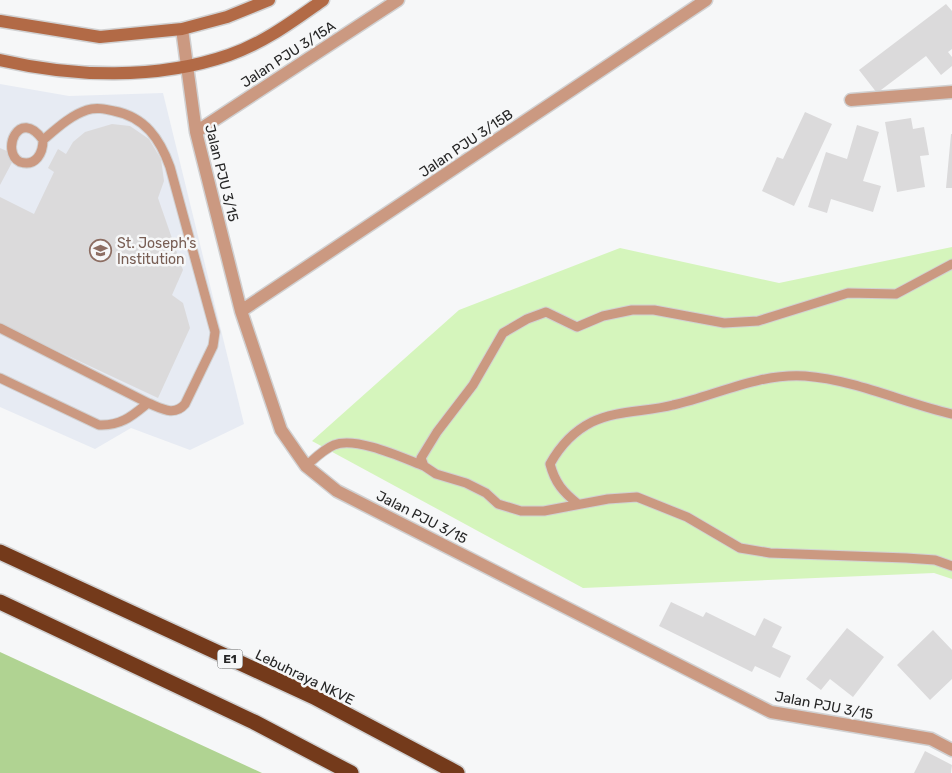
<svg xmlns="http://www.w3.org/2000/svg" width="952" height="773" viewBox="0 0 952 773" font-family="Rubik,sans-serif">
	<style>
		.built { fill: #e7ebf3 }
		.green { fill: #d5f5bc }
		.forest { fill: #b0d392 }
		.building { fill: #dbdadb }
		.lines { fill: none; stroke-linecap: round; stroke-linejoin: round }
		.service-casing { stroke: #d1d1d2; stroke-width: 11 }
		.minor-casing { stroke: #d1d1d2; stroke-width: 15 }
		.secondary-casing { stroke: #d1d1d2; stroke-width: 15 }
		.motorway-casing { stroke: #d1d1d2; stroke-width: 18 }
		.service { stroke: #cb9981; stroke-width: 9 }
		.minor { stroke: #cb9981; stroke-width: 12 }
		.secondary { stroke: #b26a46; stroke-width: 12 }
		.motorway { stroke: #743a1b; stroke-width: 15 }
		.labels { text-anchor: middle; stroke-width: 5; stroke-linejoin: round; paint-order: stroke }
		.shield { fill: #f6f7f8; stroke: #646565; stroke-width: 1 }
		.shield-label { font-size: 12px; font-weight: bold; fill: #262626 }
		.street-label { font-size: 14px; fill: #262626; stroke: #f6f7f8 }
		.education-label { font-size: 14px; fill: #785e54; stroke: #f6f7f8; text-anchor: start }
	</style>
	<rect width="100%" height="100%" fill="#f6f7f8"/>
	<path class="built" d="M0 84 69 96 163 93 244 424 190 450 131 428 95 449 0 407Z"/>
	<path class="green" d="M952 247V579L934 573 583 588 312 441 459 310 620 248 779 283Z"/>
	<path class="forest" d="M0 652 262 773H0Z"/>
	<path class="building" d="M946 4 952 11V49L948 52 952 57V66L941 75 926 56 877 93 859 70Z
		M805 112 832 124 794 206 762 191 777 157 783 159Z
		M911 118 913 129 924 127 929 155 920 156 925 187 897 192 885 122Z
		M112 124 130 126 149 139 161 159 164 181 158 198 183 270 172 295 183 303 190 328 158 398 0 324V197L34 214 54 172 48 168 58 149 66 154 73 142 85 132Z
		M857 125 879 132 863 181 881 186 873 212 831 199 827 213 808 207 826 152 847 159Z
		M951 134H952V188H946Z
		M0 148 16 155 0 185Z
		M671 602 703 617 706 612 755 636 764 618 782 627 772 647 791 656 780 678 755 666 752 672 659 626Z
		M847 628 884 657 853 697 830 679 821 690 806 679Z
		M933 630 952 650V679L930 700 897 665Z
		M925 751 952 765 951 773H914Z"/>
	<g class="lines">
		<defs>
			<path id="service" d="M952 264 896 294 848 293 758 321 724 323 654 310H632L603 316 577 327 546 312 527 319 503 333 473 385 437 432 421 458 424 466 436 474 466 483 486 493 498 504 521 511H544L608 499 637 497 687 517 740 548 770 553 906 558 935 560 952 566
				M0 328 148 403C161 408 174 417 185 404L213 346 215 332 170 167C160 139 145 117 114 111 105 109 96 107 87 110 71 115 56 129 43 140 43 153 36 167 20 162 0 152 19 106 43 140
				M0 378 99 425C121 426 132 416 148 403
				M306 466C315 458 324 449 334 445 356 436 403 458 424 466
				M578 504C563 492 555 483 550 464 560 446 572 432 592 422 616 410 647 412 673 405 717 395 759 373 805 376 856 380 904 403 952 414"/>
			<path id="minor" d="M182 29 196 132 241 311 281 430 306 466 337 491 771 712 931 739 952 750
				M851 100 952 92
				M196 132 398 0
				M241 311 706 0"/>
			<path id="secondary" d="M0 21 100 37 182 29 227 17 269 0
				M0 60C73 77 157 80 229 55 264 43 293 21 323 0"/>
			<path id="motorway" d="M0 552 314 697 457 773
				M0 602 254 722 351 773"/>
		</defs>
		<use href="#service" class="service-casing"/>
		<use href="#minor" class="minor-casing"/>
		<use href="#secondary" class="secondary-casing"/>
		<use href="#motorway" class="motorway-casing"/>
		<use href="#service" class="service"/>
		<use href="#minor" class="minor"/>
		<use href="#secondary" class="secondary"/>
		<use href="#motorway" class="motorway"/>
	</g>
	<defs>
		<symbol id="school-ring" viewBox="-11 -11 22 22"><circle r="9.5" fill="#f6f7f8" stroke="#8d6e63" stroke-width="1.5"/><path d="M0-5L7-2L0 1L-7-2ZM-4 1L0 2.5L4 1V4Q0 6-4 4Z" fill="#8d6e63"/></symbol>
	</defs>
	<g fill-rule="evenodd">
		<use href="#school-ring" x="88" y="238" width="25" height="25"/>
	</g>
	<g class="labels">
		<rect class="shield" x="217.5" y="649.5" width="25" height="19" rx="4"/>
		<g class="shield-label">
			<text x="230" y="663">E1</text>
		</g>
		<g class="street-label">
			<text transform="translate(288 54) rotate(-33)" y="5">Jalan PJU 3/15A</text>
			<text transform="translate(466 143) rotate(-34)" y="5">Jalan PJU 3/15B</text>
			<text transform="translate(222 173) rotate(76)" y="5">Jalan PJU 3/15</text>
			<text transform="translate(422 517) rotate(27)" y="5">Jalan PJU 3/15</text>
			<text transform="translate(305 677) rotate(26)" y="5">Lebuhraya NKVE</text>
			<text transform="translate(824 705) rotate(11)" y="5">Jalan PJU 3/15</text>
		</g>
		<g class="education-label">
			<text x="117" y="248">St. Joseph's<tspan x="117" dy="16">Institution</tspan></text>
		</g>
	</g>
</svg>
